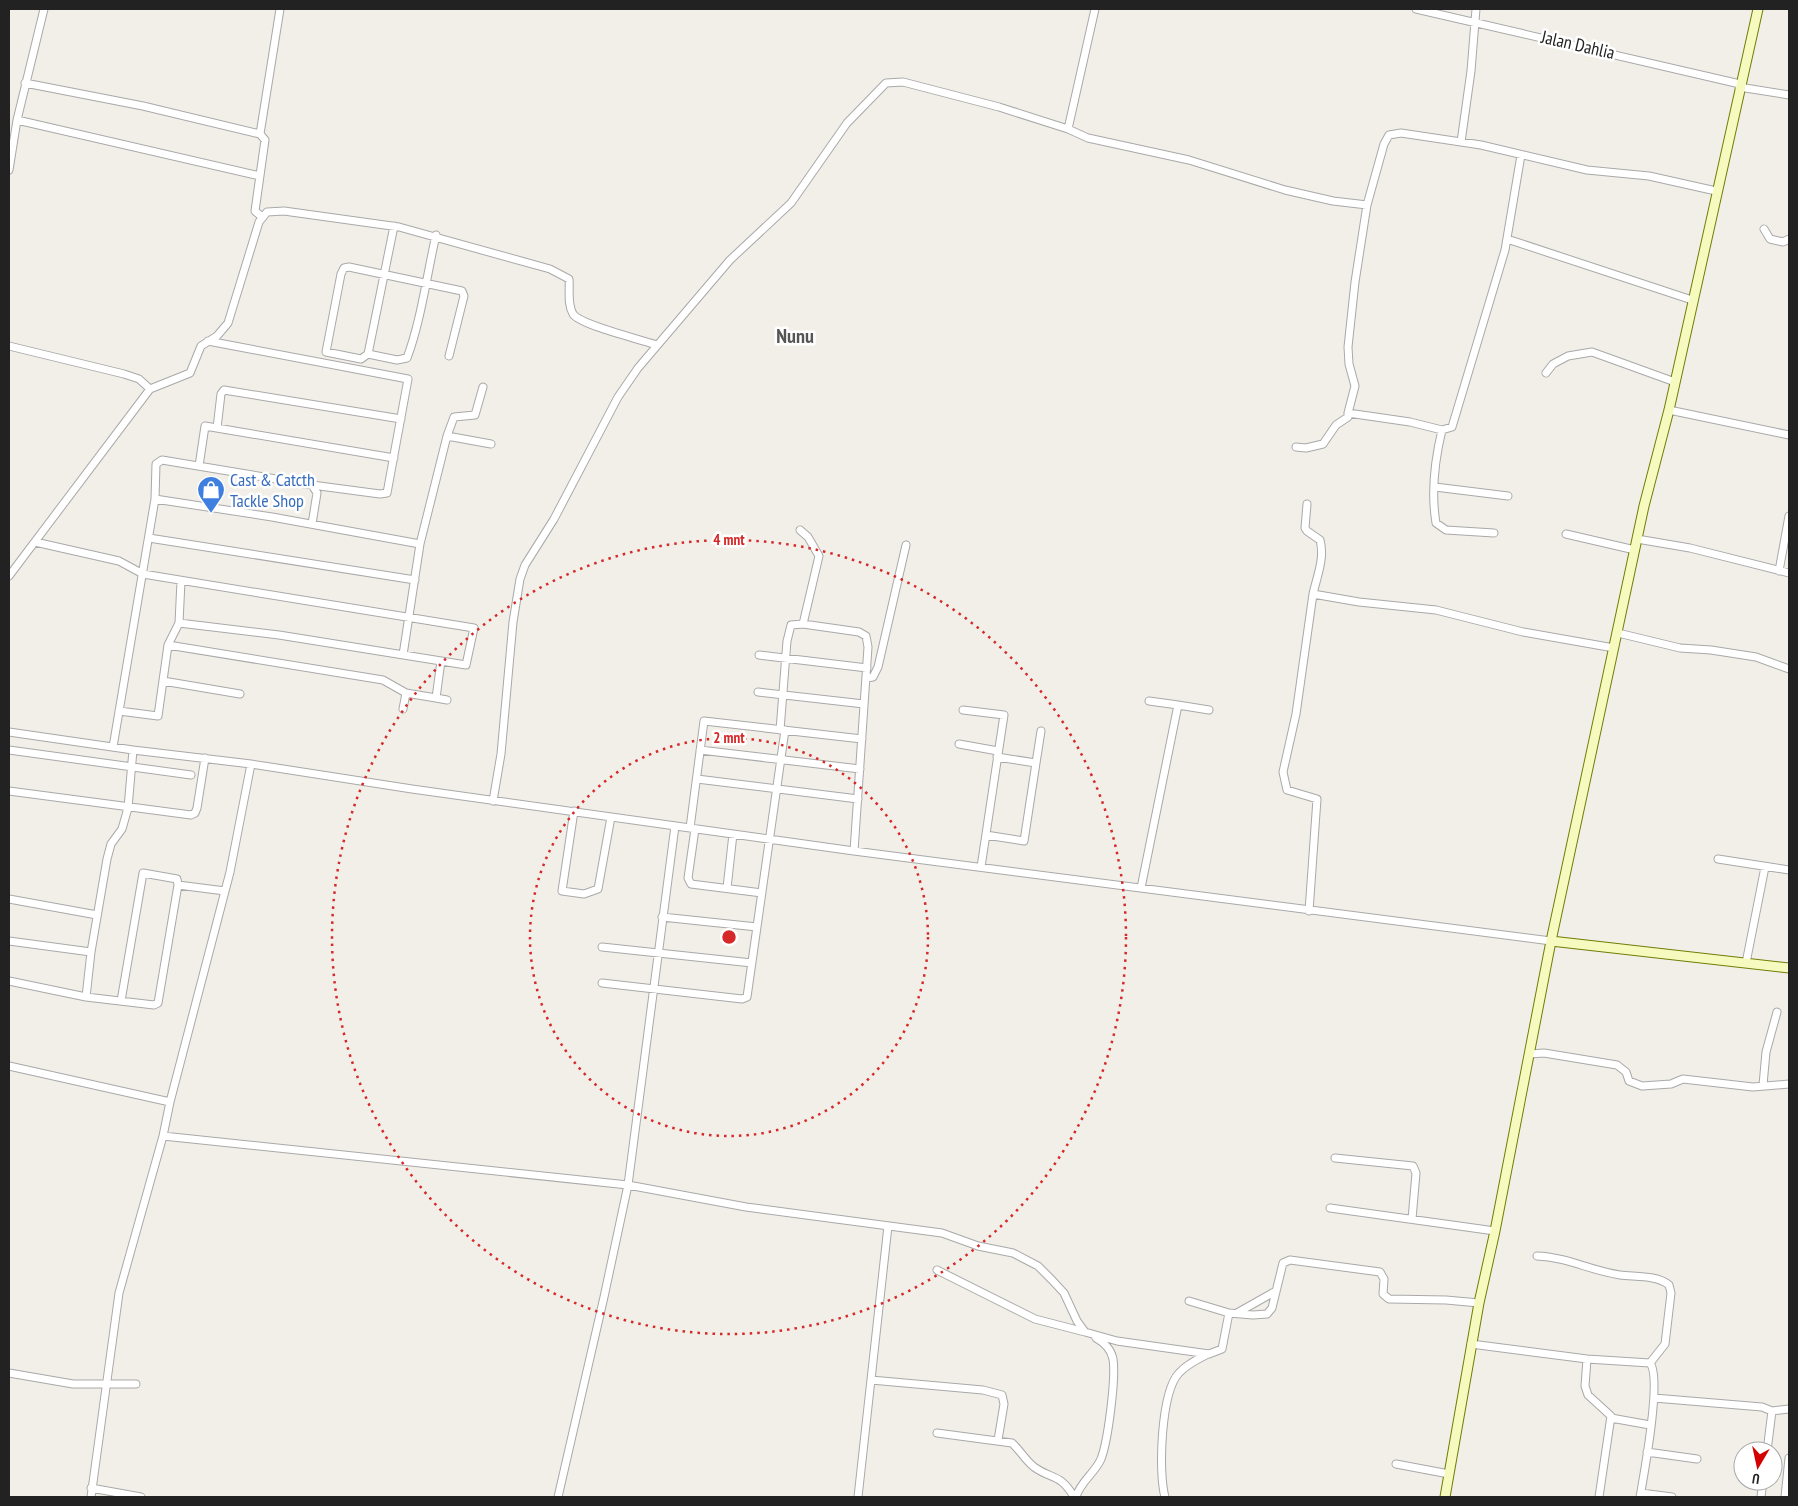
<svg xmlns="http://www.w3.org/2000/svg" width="1798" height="1506" viewBox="0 0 1798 1506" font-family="'PT Sans Narrow',sans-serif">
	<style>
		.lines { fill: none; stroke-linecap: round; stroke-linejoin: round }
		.street-casing { stroke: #a9a9a9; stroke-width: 9 }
		.secondary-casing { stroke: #707d05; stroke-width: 11 }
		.street { stroke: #fff; stroke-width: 7 }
		.secondary { stroke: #f7fabf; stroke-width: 9 }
		.ring { fill: none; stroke: #d62828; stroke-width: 2.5; stroke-dasharray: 2.5 5 }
		.labels { text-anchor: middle; stroke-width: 5; stroke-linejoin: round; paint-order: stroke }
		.street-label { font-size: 18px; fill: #222; stroke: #fff }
		.shop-label { font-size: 18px; fill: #366cbe; stroke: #fff; text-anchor: start }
		.quarter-label { font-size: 20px; font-weight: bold; fill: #555; stroke: #fff }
		.centre { fill: #d62828; stroke: #fff; stroke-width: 2.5 }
		.ring-label { font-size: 15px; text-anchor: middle; font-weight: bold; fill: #d62828; stroke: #fff; stroke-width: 5; stroke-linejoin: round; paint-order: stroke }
	</style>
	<rect width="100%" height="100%" fill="#f2efe9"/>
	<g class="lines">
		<defs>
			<path id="street" d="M1416 9 1740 84
				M25 83 143 106 260 134 265 140 255 211 262 217
				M1739 87 1789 95
				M17 120 260 176
				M1068 129 1095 9
				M260 134 280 9
				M1461 142 1471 71 1476 9
				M1521 155 1505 250 1452 427 1442 430 1410 422 1348 413 1355 386 1349 364 1348 347 1355 282 1367 205 1384 144 1389 135 1401 133 1481 145 1587 170 1649 176 1716 191
				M9 170 17 120 44 9
				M1764 229 1770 239 1783 242 1789 239
				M436 235C427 274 421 321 407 358L397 360 368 354 361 359 326 352 341 274 344 268 349 267 462 291 464 296 449 356
				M1507 239 1692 300
				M208 341 408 379 387 493 380 494 312 485
				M9 346 124 374 139 379 150 389
				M368 354 394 226
				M1546 373 1553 364 1568 356 1592 352 1675 382
				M1669 410 1789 435
				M217 428 221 394 224 390 401 419
				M1442 430C1435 459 1431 493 1436 523L1446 530 1494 533
				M447 436 491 444
				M1296 447 1306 448 1323 444 1336 425 1348 417V413
				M199 466 205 426 394 458
				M1435 487 1508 496
				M155 499 156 464 162 460 312 485 317 493 312 524
				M1307 504 1305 528 1307 531 1320 540C1325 558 1317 576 1313 594
				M800 530 808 537 819 556 803 624
				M1566 534 1635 550
				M149 538 415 580
				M1637 539 1690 548 1789 573
				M35 542 119 561 143 574 474 628 466 665 279 635 179 623
				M1779 571 1789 516
				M9 576 150 389 190 373 201 346 217 336 228 323 259 222 267 212 284 211 399 227 550 269 569 279C570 290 567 304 573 314 580 325 642 340 657 345
				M1618 633 1680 648 1711 650 1756 657 1789 669
				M168 645 383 680 406 693 436 698 441 661
				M403 655 420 544 447 436 454 417 475 415 483 387
				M759 655 867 668
				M866 678 873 677 878 667 906 545
				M163 681 240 694
				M758 692 864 704
				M436 698 447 700
				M1149 701 1178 705
				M403 709 406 693
				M963 710 1004 715 981 867
				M119 711 158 716 168 645 179 623 181 581
				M780 730 787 641 791 625 803 624 859 632 866 636 868 647 854 851
				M9 732 133 750 251 764 412 789 854 851 1551 941
				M959 744 998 751
				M113 747 155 499 272 517 420 544
				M9 750 191 775
				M700 750 860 769
				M1036 763 1041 731
				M697 779 858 799
				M9 791 191 815 195 813 197 808 205 758
				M493 801 501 754 513 622 520 579 525 565 554 519 618 397 638 368 730 260 791 203 847 123 886 83 903 82 999 107 1068 129 1088 138 1189 160 1285 190 1333 201 1367 205
				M574 811 562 891 584 894 598 889 611 817
				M690 828 704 721 862 739
				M695 829 688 878 691 884 762 893
				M986 835 1024 841 1036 763 997 757
				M1718 859 1789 870
				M178 885 225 891
				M727 888 733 834
				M1141 888 1178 705 1209 710
				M9 899 97 915
				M1309 911 1317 799 1287 790 1283 772 1296 714 1313 594 1359 602 1436 610 1523 632 1614 648
				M662 917 757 927
				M9 941 91 952 86 997 9 981
				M602 947 752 963
				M91 952 107 859 111 844 122 829 128 808 133 750
				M1746 963 1765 867
				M602 983 742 999 747 997 785 730
				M86 997 154 1005 158 1003 178 885 177 879 143 873 121 1001
				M1529 1054 1544 1053 1617 1065 1626 1072 1629 1081 1642 1086 1671 1084 1683 1079 1753 1087 1789 1084
				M9 1066 170 1102 230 872 251 764
				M1763 1085 1766 1052 1777 1012
				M170 1102 163 1136 628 1185 675 826
				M1335 1158 1413 1166 1416 1173 1412 1219
				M1330 1208 1495 1231
				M1537 1256C1566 1257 1592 1271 1620 1275 1635 1277 1657 1275 1669 1285L1671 1293 1665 1344 1650 1363
				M937 1270 1035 1319 1085 1332
				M1189 1301 1229 1313
				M1237 1313 1276 1291
				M1471 1344 1587 1359 1650 1363C1662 1378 1644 1474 1640 1497
				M1587 1359 1585 1386 1588 1395 1611 1416 1599 1497
				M9 1373 73 1384H136
				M871 1380 983 1390 1002 1395 1004 1404 998 1440
				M1654 1398 1762 1407 1772 1411 1789 1409
				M1611 1418 1650 1425
				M937 1433 1012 1443C1020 1450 1025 1460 1034 1467 1052 1480 1060 1473 1074 1497
				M1767 1451 1772 1411
				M1647 1452 1697 1459
				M1396 1464 1449 1474
				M91 1488 141 1497
				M1641 1493 1672 1497
				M91 1497 119 1293 163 1136
				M558 1497 604 1297 628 1185 746 1207 942 1233 978 1246 1013 1253 1038 1266 1052 1280 1064 1293 1077 1321 1085 1332 1117 1341 1209 1354 1222 1349 1229 1313 1253 1315 1267 1314 1272 1308 1283 1263 1290 1260 1380 1272 1384 1279 1383 1294 1389 1299 1446 1300 1479 1303
				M858 1497 888 1226
				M1076 1497C1080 1482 1095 1473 1101 1459 1108 1441 1116 1378 1113 1359 1111 1349 1105 1343 1096 1338
				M1165 1497C1158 1472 1161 1392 1179 1373 1187 1364 1198 1359 1208 1354
				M1761 1497 1763 1481
				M1785 1497 1789 1458"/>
			<path id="secondary" d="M1551 941 1789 968
				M1445 1497 1479 1303 1495 1231 1551 941 1644 506 1669 410 1758 9"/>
		</defs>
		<use href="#street" class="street-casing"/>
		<use href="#secondary" class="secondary-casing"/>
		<use href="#street" class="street"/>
		<use href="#secondary" class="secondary"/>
	</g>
	<g class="ring">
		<circle cx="729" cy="937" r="199"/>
		<circle cx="729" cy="937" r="397"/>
	</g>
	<defs>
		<symbol id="shop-pin" viewBox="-11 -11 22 30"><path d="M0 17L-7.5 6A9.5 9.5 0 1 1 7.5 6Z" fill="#3f7fe0" stroke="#fff"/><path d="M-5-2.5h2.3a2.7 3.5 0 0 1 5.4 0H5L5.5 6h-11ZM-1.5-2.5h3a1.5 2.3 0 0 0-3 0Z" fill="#fff"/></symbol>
	</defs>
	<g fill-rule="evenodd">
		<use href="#shop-pin" x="195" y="474" width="32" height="43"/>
	</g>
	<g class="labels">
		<g class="street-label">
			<text transform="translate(1578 45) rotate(13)" y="6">Jalan Dahlia</text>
		</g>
		<g class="shop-label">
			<text x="230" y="486">Cast &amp; Catcth<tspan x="230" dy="21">Tackle Shop</tspan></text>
		</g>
		<g class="quarter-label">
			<text x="795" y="343">Nunu</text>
		</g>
	</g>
	<circle cx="729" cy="937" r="8" class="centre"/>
	<g class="ring-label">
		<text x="729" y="545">4 mnt</text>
		<text x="729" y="743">2 mnt</text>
	</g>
	<rect width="1798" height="1506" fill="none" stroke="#222222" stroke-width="20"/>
	<g transform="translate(1758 1466) rotate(189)"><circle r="24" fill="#ffffff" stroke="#a7a7a7"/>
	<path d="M0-4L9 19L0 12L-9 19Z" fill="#d40000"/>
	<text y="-8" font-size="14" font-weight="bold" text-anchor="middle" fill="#222222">U</text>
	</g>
</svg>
